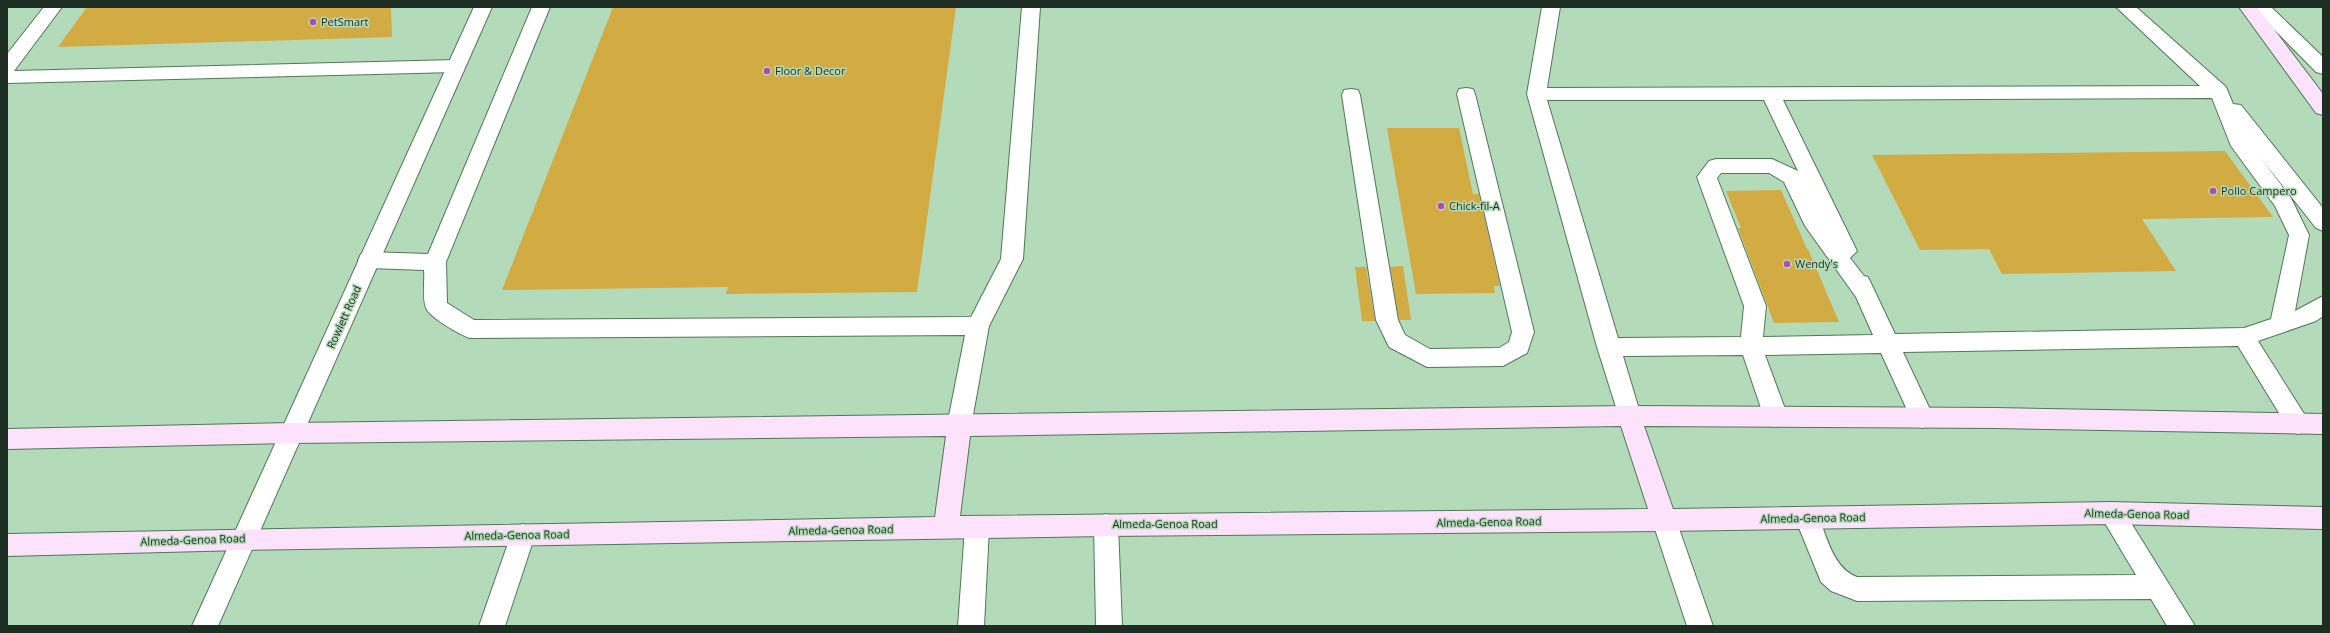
<svg xmlns="http://www.w3.org/2000/svg" width="2330" height="633" viewBox="0 0 2330 633" font-family="'Open Sans',sans-serif">
	<style>
		.building { fill: #d2ab43 }
		.lines { fill: none; stroke-linecap: round; stroke-linejoin: round }
		.service-casing { stroke: #537658; stroke-width: 2 }
		.minor-casing { stroke: #537658; stroke-width: 2 }
		.tertiary-casing { stroke: #537658; stroke-width: 2 }
		.secondary-casing { stroke: #537658; stroke-width: 2 }
		.service { fill: #fff; fill-rule: evenodd }
		.minor { fill: #fff; fill-rule: evenodd }
		.tertiary { fill: #fff; fill-rule: evenodd }
		.secondary { fill: #fde2fc; fill-rule: evenodd }
		.poi-dot { fill: #b14baf; stroke: #b4dbb9; stroke-width: 1.5 }
		.labels { text-anchor: middle; stroke-width: 3; stroke-linejoin: round; paint-order: stroke }
		.poi-label { font-size: 11px; fill: #1e2d21; stroke: #b4dbb9; text-anchor: start }
		.street-label { font-size: 11px; fill: #1e2d21; stroke: #b4dbb9 }
	</style>
	<rect width="100%" height="100%" fill="#b4dbb9"/>
	<path class="building" d="M87 7H391L392 37 58 47Z
		M613 7H956L917 292 726 294 728 287 502 290Z
		M1387 128H1459L1473 194H1479L1500 286H1494L1495 293 1416 294Z
		M2225 151 2273 217 2142 219 2176 271 2002 274 1989 249 1920 250 1872 155Z
		M1781 190 1807 249H1808L1839 322 1774 323 1738 228H1741L1726 191Z
		M1403 266 1411 320H1399L1390 267Z
		M1355 267H1366L1375 321H1362Z"/>
	<g class="lines">
		<defs>
			<path id="service" d="M44 7H62L14 71 456 60 463 62 465 66 463 70 456 72 7 83V54Z
				M532 7H550L446 262 447 303 474 320 971 317 1001 259 1022 7H1040L1023 259 989 326 971 426 967 433 959 436 951 433 947 426 965 335 470 338C460 335 429 317 426 308 422 298 425 281 424 270L369 268 361 266 358 260 361 254 369 252 428 254Z
				M1542 7H1560L1547 88 2200 86 2116 7H2136L2226 87 2233 104 2241 105 2323 208V231L2316 228 2260 157 2291 198 2309 235 2295 311 2323 296V316L2316 321 2258 341 2306 417 2310 424 2306 431 2298 434 2290 431 2238 346 1903 352 1934 418 1930 425 1922 428 1914 425 1881 353 1765 355 1788 417 1784 424 1776 427 1768 424 1764 417 1743 355 1623 356 1641 416 1637 423 1629 426 1621 423 1597 347 1527 94ZM2212 98 2231 146 2275 206 2289 235 2271 319 2244 328 1895 334 1868 277 1864 276 1850 258 1857 251 1783 100ZM1547 100H1764L1798 171 1772 159H1716L1709 161 1697 177 1744 306 1741 337 1618 338ZM1721 173H1769L1784 182 1805 226 1856 297 1873 335 1763 337 1766 306 1717 178Z
				M1466 88 1473 89 1475 94 1534 332 1527 353 1503 366 1427 367 1389 347 1376 320 1342 95 1344 90 1351 89 1358 90 1360 95 1398 320 1405 335 1430 349 1499 348 1509 342 1512 332 1457 94 1459 89Z
				M2111 502 2120 505 2195 626H2167L2151 599 1857 601 1831 591 1821 582 1795 518 1798 510 1807 507 1816 510C1826 533 1832 568 1857 577L2136 575 2099 513 2102 505Z
				M1664 509 1673 512 1676 520 1713 626H1687L1652 520 1655 512Z
				M1106 514 1115 517 1118 525 1122 626H1096L1094 525 1097 517Z
				M977 517 986 520 989 528 984 626H958L965 528 968 520Z
				M523 524 532 527 535 535 505 626H479L511 535 514 527Z"/>
			<path id="minor" d="M474 7H492L218 626H192Z"/>
			<path id="tertiary" d="M2252 7H2271L2323 57V74L2316 72Z"/>
			<path id="secondary" d="M2239 7H2257L2323 94V115L2316 113Z
				M1629 406 1996 408 2323 414V434L1996 428 1644 426 1673 509 2111 502 2323 507V529L2111 524 1664 531 1106 536 243 550 7 556V534L935 517 946 436 292 443 7 449V429L292 423ZM1621 426 1648 509 960 516 970 436Z"/>
		</defs>
		<use href="#service" class="service-casing"/>
		<use href="#minor" class="minor-casing"/>
		<use href="#tertiary" class="tertiary-casing"/>
		<use href="#secondary" class="secondary-casing"/>
		<use href="#service" class="service"/>
		<use href="#minor" class="minor"/>
		<use href="#tertiary" class="tertiary"/>
		<use href="#secondary" class="secondary"/>
	</g>
	<g class="poi-dot">
		<circle cx="313" cy="22" r="4"/>
		<circle cx="767" cy="71" r="4"/>
		<circle cx="2213" cy="191" r="4"/>
		<circle cx="1441" cy="206" r="4"/>
		<circle cx="1787" cy="264" r="4"/>
	</g>
	<g class="labels">
		<g class="poi-label">
			<text x="321" y="26">PetSmart</text>
			<text x="775" y="75">Floor &amp; Decor</text>
			<text x="2221" y="195">Pollo Campero</text>
			<text x="1449" y="210">Chick-fil-A</text>
			<text x="1795" y="268">Wendy's</text>
		</g>
		<g class="street-label">
			<text transform="translate(344 317) rotate(-66)" y="4">Rowlett Road</text>
			<text transform="translate(2137 514) rotate(1)" y="4">Almeda-Genoa Road</text>
			<text transform="translate(1813 518) rotate(-1)" y="4">Almeda-Genoa Road</text>
			<text transform="translate(1489 522) rotate(-1)" y="4">Almeda-Genoa Road</text>
			<text x="1165" y="528">Almeda-Genoa Road</text>
			<text transform="translate(841 530) rotate(-1)" y="4">Almeda-Genoa Road</text>
			<text transform="translate(517 535) rotate(-1)" y="4">Almeda-Genoa Road</text>
			<text transform="translate(193 540) rotate(-2)" y="4">Almeda-Genoa Road</text>
		</g>
	</g>
	<rect width="2330" height="633" fill="none" stroke="#1e2d21" stroke-width="16"/>
</svg>
